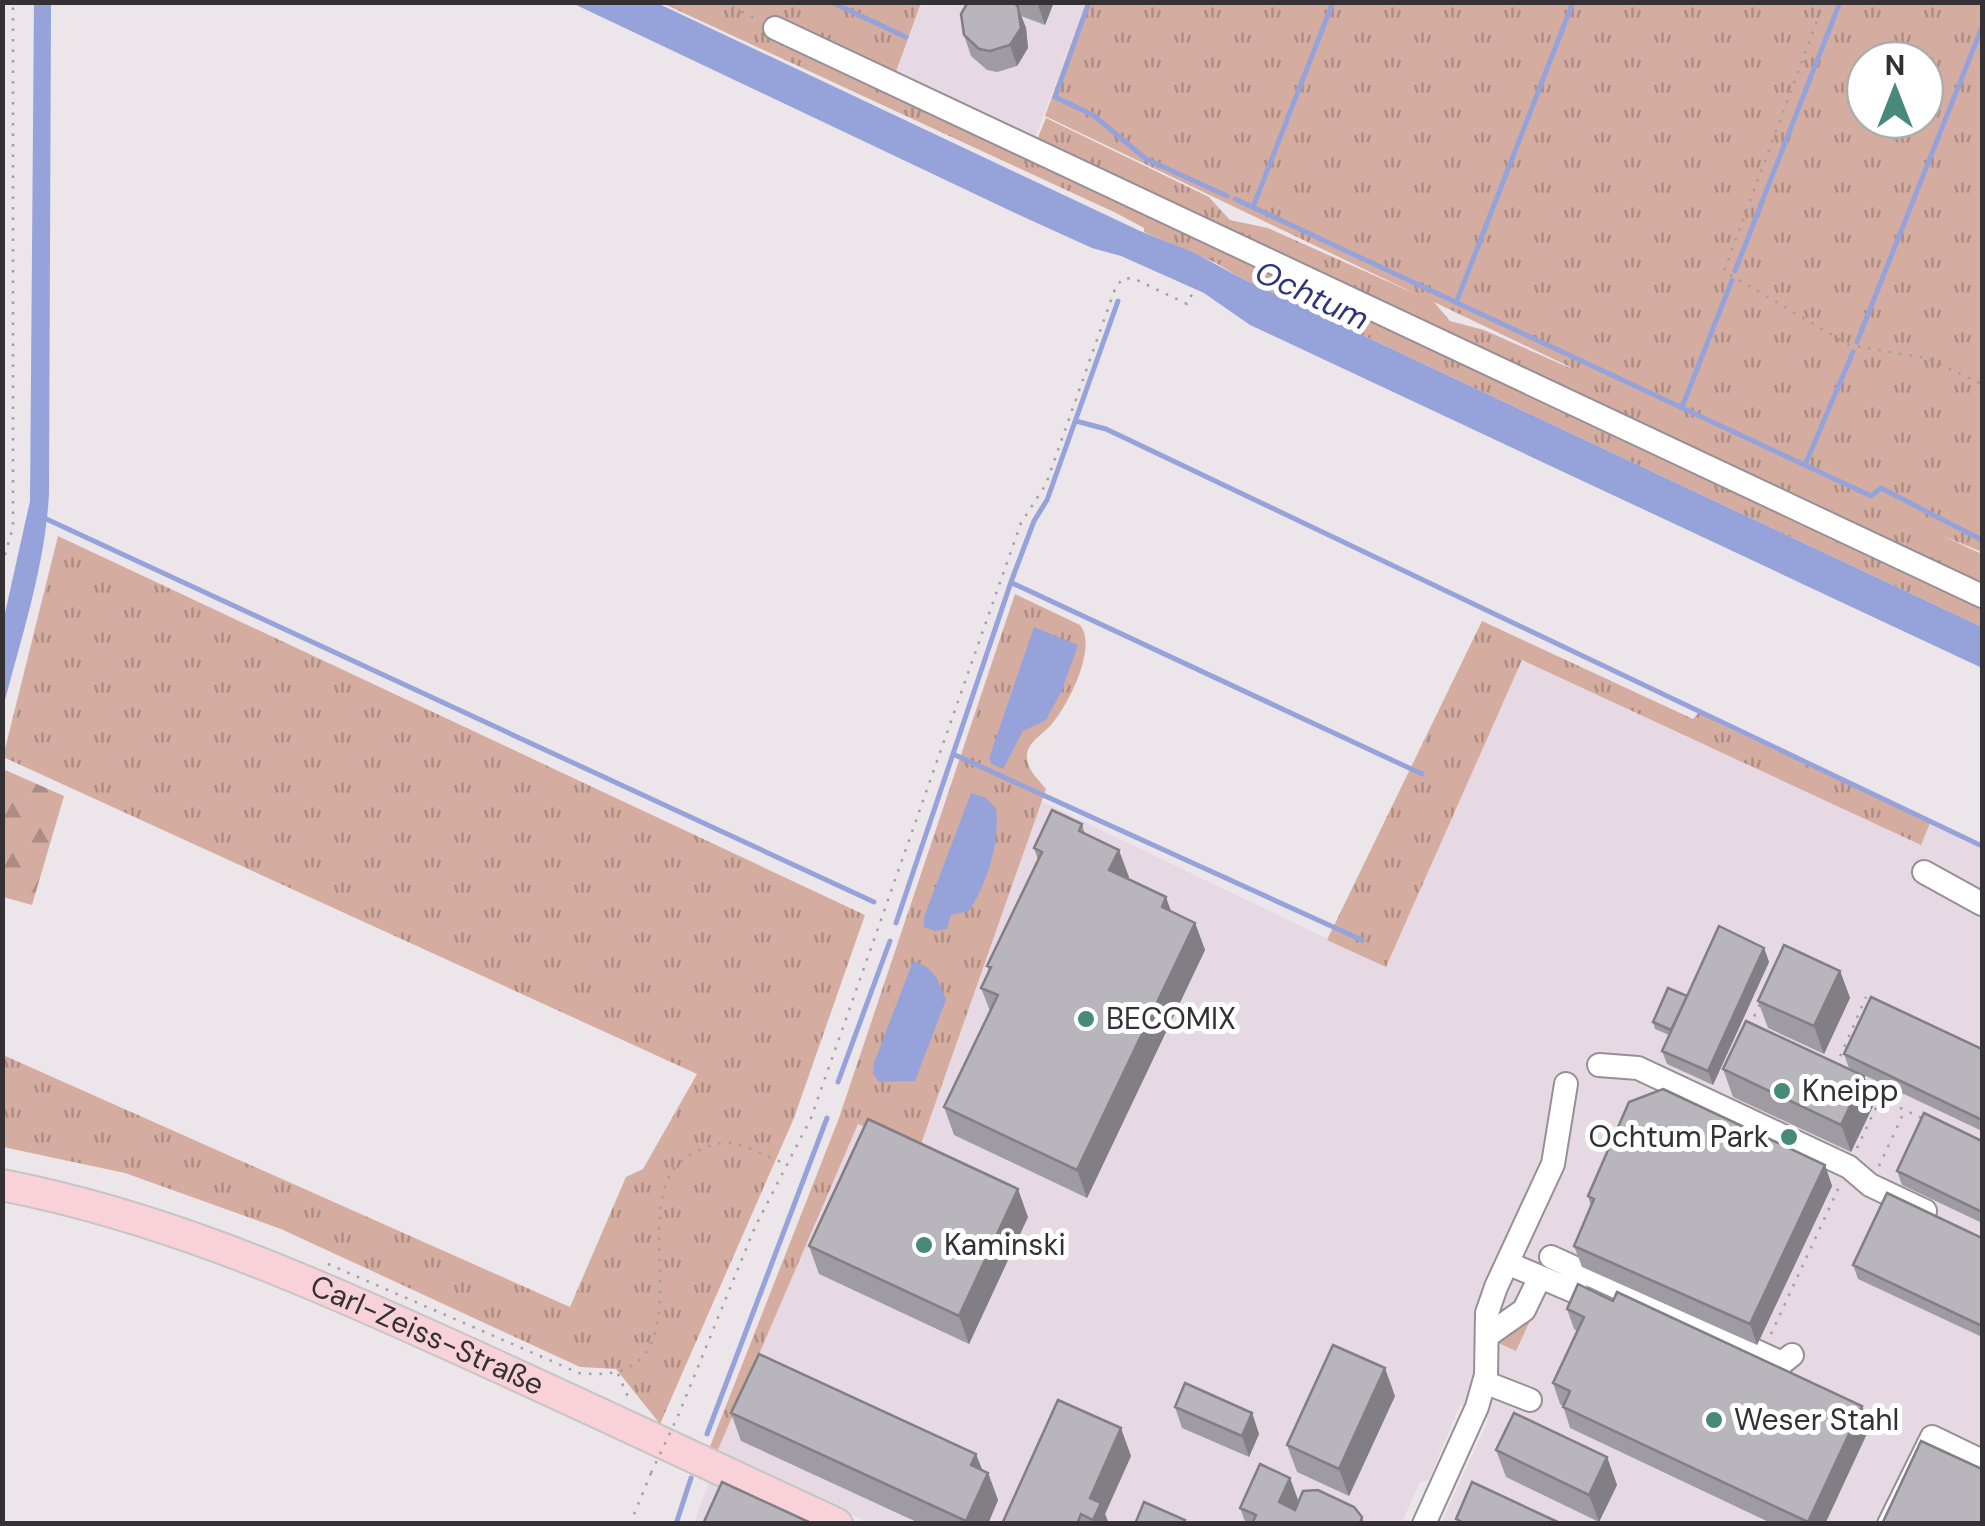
<svg xmlns="http://www.w3.org/2000/svg" width="1985" height="1526" viewBox="0 0 1985 1526" font-family="'DM Sans',sans-serif">
	<style>
		.built { fill: #e7d9e3 }
		.grass { fill: url(#grass-tufts); fill-rule: evenodd }
		.forest { fill: url(#forest-firs) }
		.water { fill: #95a3da }
		.lines { fill: none; stroke-linecap: round; stroke-linejoin: round }
		.stream { stroke: #95a3da; stroke-width: 5 }
		.minor-casing { stroke: #969094; stroke-width: 26 }
		.major-casing { stroke: #c6c5c6; stroke-width: 34 }
		.path { stroke: #a39ea2; stroke-width: 2.5; stroke-dasharray: 2.5 8; stroke-linecap: butt }
		.minor { stroke: #fff; stroke-width: 22 }
		.major { stroke: #f9d2d9; stroke-width: 30 }
		.path-bridge { stroke: #a39ea2; stroke-width: 2.5; stroke-dasharray: 2.5 8; stroke-linecap: butt }
		.wall { fill: #9e9ca2 }
		.shaded-wall { fill: #817f84 }
		.building { fill: #b8b5bc; stroke: #817f84; stroke-width: 2.5 }
		.poi-dot { fill: #478a7c; stroke: #fff; stroke-width: 4 }
		.labels { text-anchor: middle; stroke-width: 10; stroke-linejoin: round; paint-order: stroke }
		.poi-label { font-size: 30px; fill: #333133; stroke: #fff; text-anchor: start }
		.street-label { font-size: 30px; fill: #333133; stroke: #fff }
		.water-label { font-size: 32px; font-style: italic; fill: #2c3678; stroke: #fff }
	</style>
	<defs>
		<pattern id="grass-tufts" width="24" height="20" patternUnits="userSpaceOnUse" patternTransform="scale(2.5)"><rect width="24" height="20" fill="#d5ada0"/><path d="M3 7l-1-3M5 7V3M7 7l1-3M15 17l-1-3M17 17v-4M19 17l1-3" fill="none" stroke="#ad8d83"/></pattern>
		<pattern id="forest-firs" width="22" height="20" patternUnits="userSpaceOnUse" patternTransform="scale(2.5)"><rect width="22" height="20" fill="#d5ada0"/><path d="M5 1l3.5 6h-7zM16 11l3.5 6h-7z" fill="#ad8d83"/></pattern>
	</defs>
	<rect width="100%" height="100%" fill="#ece5ea"/>
	<path class="built" d="M922 3H1086L1033 143 893 76Z
		M1522 660 1709 747 1720 724 1982 848V1523H1441L1489 1419 1460 1405 1429 1480 1420 1482 1402 1523H869L717 1452 858 1123 919 1150 1041 801 1386 967Z
		M710 1478 804 1524H694Z"/>
	<path class="grass" d="M662 3H921L890 88 1031 154 1046 118 1209 197 1230 220 1268 228 1418 295 1045 116 1086 3H1982V552L1943 536 1982 554V627L1239 277 1216 263 1144 232V228L1116 213ZM1865 60H1925V120H1865ZM1434 302 1570 367V368L1484 330 1450 321Z
		M58 536 865 915 794 1118 660 1424 616 1369 580 1367 281 1229 125 1173 3 1147V1055L570 1307 626 1177 643 1169 697 1074 3 757Z
		M1015 594 1080 625C1098 647 1068 706 1051 725 1043 734 1028 742 1027 755 1026 769 1038 779 1046 789L919 1150 858 1124 717 1452 709 1449 839 1118Z
		M1482 621 1693 719 1700 711 1720 724 1930 823 1921 845 1522 660 1386 967 1327 940Z
		M1534 1312 1516 1351 1496 1342Z"/>
	<path class="forest" d="M3 769 64 796 32 905 3 897Z"/>
	<path class="water" d="M34 3H51L49 494C45 567 21 638 3 708V622L30 501Z
		M572 3H657L1140 231 1195 253 1239 277 1982 627V668L1250 325 1204 293 1121 256 1092 248 1015 213Z
		M1034 627 1078 645 1062 690 1046 720 1023 731 1003 769 992 764 989 758Z
		M971 793 986 798 996 808C1000 842 988 882 969 911L951 915 947 929 935 931 924 927V917Z
		M913 961C935 968 938 979 946 1000L915 1081 879 1082 873 1074 874 1063Z"/>
	<g class="lines">
		<path class="stream" d="M831 2 906 37
			M1089 2 1055 97 1093 115 1146 159 1227 196
			M1235 199 1871 496 1881 488 1982 540
			M1253 207 1333 2
			M1735 271 1840 2
			M1456 303 1573 2
			M1857 342 1982 27
			M1682 407 1732 280
			M1076 421 1106 429 1982 846
			M1805 465 1853 352
			M42 517 874 902
			M1012 583 1422 774
			M955 755 1362 940
			M896 923 1011 582 1034 521 1047 500 1118 301
			M838 1082 890 941
			M707 1434 827 1118
			M676 1524 691 1478"/>
		<defs>
			<path id="minor" d="M775 28C1177 219 1581 405 1982 596
				M1924 872 1982 904
				M1599 1065 1638 1068 1849 1167 1870 1185 1925 1211
				M1551 1257 1782 1363 1792 1355
				M1507 1263 1578 1293
				M1487 1336 1524 1310 1540 1277
				M1484 1382 1530 1400
				M1424 1524 1477 1407 1486 1375 1487 1313 1496 1287 1553 1164 1566 1084
				M1889 1524 1932 1437 1982 1461"/>
			<g id="major">
				<path id="s1" d="M2 1185C156 1215 296 1275 437 1339 571 1399 703 1462 837 1524"/>
			</g>
		</defs>
		<use href="#minor" class="minor-casing"/>
		<use href="#major" class="major-casing"/>
		<path class="path" d="M723 2 756 19
			M1824 2 1724 271 1849 345 1926 358 1982 384
			M2 565 13 527V2
			M1750 1026 1761 1001
			M1836 1066 1866 997
			M1881 1099 1924 1119
			M1857 1148 1880 1099 1869 1094
			M1879 1166 1905 1110
			M328 1264 579 1373C725 1390 611 1193 692 1154 706 1147 720 1140 736 1144 753 1148 770 1158 786 1164
			M1771 1334 1839 1187
			M618 1374 629 1399
			M678 1416 755 1227 811 1118 1021 523 1046 484 1116 286 1124 278 1135 279 1187 304 1211 257
			M630 1524 651 1473"/>
		<use href="#minor" class="minor"/>
		<use href="#major" class="major"/>
		<path class="path-bridge" d="M651 1473 678 1416"/>
	</g>
	<path class="wall" d="M968 2H1054L1045 25 1021 16 1026 28 1028 48 1017 66 997 72 987 70 971 56 964 35Z
		M1082 824 1085 834 1129 877 1128 879 1171 911 1195 923 1205 950 1087 1198 954 1135 944 1107 990 1011 981 988 989 971 987 966 1038 860 1034 848Z
		M1764 948 1769 962 1713 1085 1667 1064 1662 1051 1669 1035 1655 1029 1653 1022 1687 996Z
		M1840 971 1850 998 1824 1054 1768 1028 1758 1001Z
		M1982 1049V1131L1849 1068 1844 1054Z
		M1723 1069 1864 1076 1874 1104 1851 1152 1733 1097Z
		M1982 1141V1223L1902 1185 1897 1171Z
		M1825 1165 1832 1186 1757 1345 1582 1267 1574 1246 1591 1206 1588 1196Z
		M1028 1217 969 1344 819 1274 809 1246Z
		M1982 1238V1337L1858 1279 1853 1265Z
		M1613 1301 1862 1406 1870 1427 1825 1524H1773L1570 1428 1563 1406 1560 1404 1553 1383 1577 1331 1574 1329 1567 1309Z
		M1395 1396 1349 1496 1297 1472 1287 1445Z
		M1175 1407 1252 1413 1259 1434 1249 1457 1182 1428Z
		M731 1413 983 1470 988 1473 998 1500 988 1524H921L741 1441Z
		M1496 1450 1607 1457 1617 1485 1599 1522 1506 1477Z
		M1131 1456 1105 1514 1109 1524H1002Z
		M1290 1478 1298 1502 1362 1517 1365 1524H1246L1240 1508Z"/>
	<path class="shaded-wall" d="M1037 2H1054L1045 25Z
		M1018 7 1026 28 1028 48 1017 66 1010 45Z
		M1119 850 1129 877 1119 898 1109 870Z
		M1166 897 1176 925 1162 907Z
		M1195 923 1205 950 1087 1198 1077 1170Z
		M1764 948 1769 962 1713 1085 1708 1071Z
		M1840 971 1850 998 1824 1054 1814 1026Z
		M1864 1076 1874 1104 1851 1152 1841 1125Z
		M1825 1165 1832 1186 1757 1345 1750 1324Z
		M1018 1189 1028 1217 969 1344 959 1316Z
		M1385 1368 1395 1396 1349 1496 1339 1469Z
		M1862 1406 1870 1427 1825 1524H1808Z
		M1252 1413 1259 1434 1249 1457 1242 1436Z
		M1121 1428 1131 1456 1105 1514 1109 1524H1095L1090 1498Z
		M976 1454 986 1479 988 1473 998 1500 988 1524H967L966 1521 971 1465Z
		M1607 1457 1617 1485 1599 1522 1589 1495Z
		M1290 1478 1300 1505 1291 1524 1279 1502Z"/>
	<path class="building" d="M968 2H1014L1018 7 1021 28 1010 45 990 51 979 49 964 35 961 14Z
		M1052 810 1082 824 1079 831 1119 850 1109 870 1166 897 1162 907 1195 923 1077 1170 944 1107 998 995 981 988 991 967 987 966 1042 852 1034 848Z
		M1719 926 1764 948 1708 1071 1662 1051Z
		M1784 945 1840 971 1814 1026 1758 1001Z
		M1668 988 1687 996 1671 1030 1653 1022Z
		M1871 997 1982 1049V1120L1844 1054Z
		M1746 1021 1864 1076 1841 1125 1723 1069Z
		M1663 1089 1825 1165 1750 1324 1574 1246 1594 1199 1588 1196 1629 1102Z
		M1924 1113 1982 1141V1212L1897 1171Z
		M868 1119 1018 1189 959 1316 809 1246Z
		M1887 1193 1982 1238V1326L1853 1265Z
		M1578 1284 1613 1301 1617 1292 1862 1406 1808 1522 1563 1407 1570 1391 1553 1383 1584 1317 1567 1309Z
		M1333 1345 1385 1368 1339 1469 1287 1445Z
		M759 1354 976 1454 971 1465 988 1473 966 1521 731 1413Z
		M1185 1383 1252 1413 1242 1436 1175 1407Z
		M1058 1400 1121 1428 1090 1498 1101 1503 1093 1520 1081 1514 1077 1524H1002Z
		M1514 1413 1607 1457 1589 1495 1496 1450Z
		M1921 1441 1982 1469V1524H1882Z
		M1260 1464 1290 1478 1279 1502 1295 1510 1303 1491 1318 1490 1354 1507 1362 1517 1360 1524H1257L1253 1522 1256 1515 1240 1508Z
		M722 1482 813 1524H703Z
		M1472 1482 1562 1524H1466L1456 1519Z
		M1144 1502 1185 1520 1183 1524H1135Z"/>
	<g class="poi-dot">
		<circle cx="1086" cy="1019" r="10"/>
		<circle cx="1782" cy="1091" r="10"/>
		<circle cx="1789" cy="1137" r="10"/>
		<circle cx="924" cy="1245" r="10"/>
		<circle cx="1714" cy="1420" r="10"/>
	</g>
	<g class="labels">
		<g class="poi-label">
			<text x="1106" y="1029">BECOMIX</text>
			<text x="1802" y="1101">Kneipp</text>
			<text x="1769" y="1147" text-anchor="end">Ochtum Park</text>
			<text x="944" y="1255">Kaminski</text>
			<text x="1734" y="1430">Weser Stahl</text>
		</g>
		<g class="street-label">
			<text dy="10" stroke="none"><textPath href="#s1" startOffset="452">Carl-Zeiss-Straße</textPath></text>
		</g>
		<g class="water-label">
			<text transform="translate(1312 295) rotate(25)" y="11">Ochtum</text>
		</g>
	</g>
	<rect width="1985" height="1526" fill="none" stroke="#333133" stroke-width="10"/>
	<g transform="translate(1895 90)"><circle r="48" fill="#ffffff" stroke="#adadad" stroke-width="2.5"/>
	<path d="M0-8L18 38L0 25L-18 38Z" fill="#478a7c"/>
	<text y="-15" font-size="28" font-weight="bold" text-anchor="middle" fill="#333133">N</text>
	</g>
</svg>
